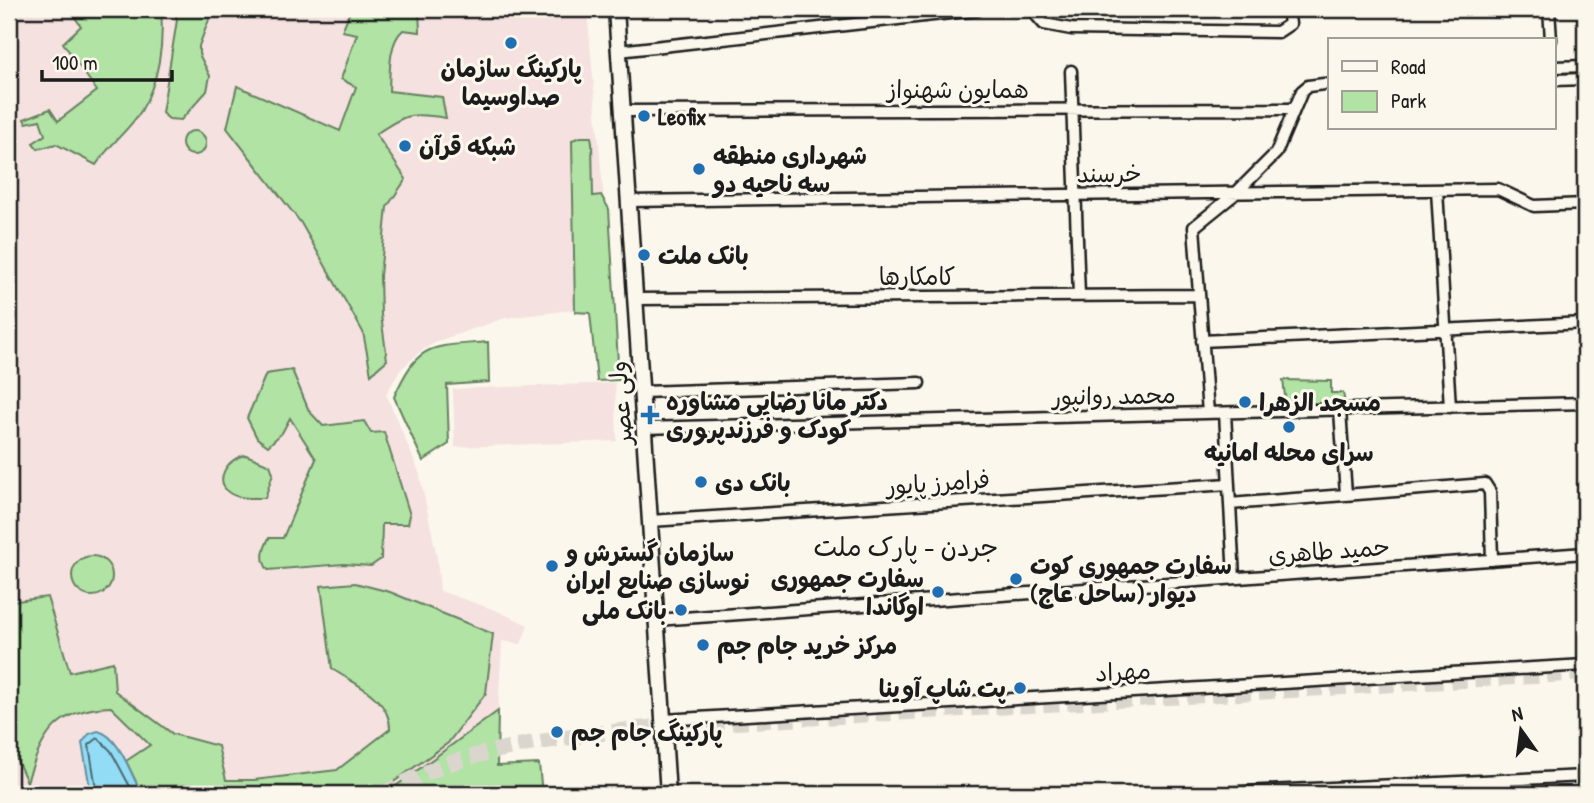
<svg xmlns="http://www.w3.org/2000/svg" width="1594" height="803" viewBox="0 0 1594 803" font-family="'Patrick Hand','Playpen Sans Arabic',sans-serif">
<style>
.built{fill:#f4e1e0}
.green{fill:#b0e3a4;stroke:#668060;stroke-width:2}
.water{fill:#93dcf5;stroke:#638f9e;stroke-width:2}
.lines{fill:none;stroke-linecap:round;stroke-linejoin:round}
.shore{stroke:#4c6973;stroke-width:2}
.trunk-tunnel{stroke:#dad6cd;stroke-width:16;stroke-dasharray:16 8;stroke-linecap:butt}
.minor-casing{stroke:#1c1c1c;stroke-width:15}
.primary-casing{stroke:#1c1c1c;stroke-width:19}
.minor{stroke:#fbf7ec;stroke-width:10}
.primary{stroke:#fbf7ec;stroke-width:14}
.poi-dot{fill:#1f6fb2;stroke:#fbf7ec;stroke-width:2.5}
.labels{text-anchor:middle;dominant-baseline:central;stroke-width:6;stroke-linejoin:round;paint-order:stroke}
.poi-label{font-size:24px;font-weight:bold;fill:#1c1c1c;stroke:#fbf7ec;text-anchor:start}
.street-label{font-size:24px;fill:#1c1c1c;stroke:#fbf7ec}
.neighbourhood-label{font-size:26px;fill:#1c1c1c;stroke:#fbf7ec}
</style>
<rect width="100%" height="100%" fill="#fbf7ec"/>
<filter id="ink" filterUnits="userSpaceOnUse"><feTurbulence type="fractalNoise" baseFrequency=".0143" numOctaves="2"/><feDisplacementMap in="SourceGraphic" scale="14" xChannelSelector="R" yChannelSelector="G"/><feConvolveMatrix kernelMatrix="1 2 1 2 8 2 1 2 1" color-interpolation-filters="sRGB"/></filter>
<g filter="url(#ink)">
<path class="built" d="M9,9H587L613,305L505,318L438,341L421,351L400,370L386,394L419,472L437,557L440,591L495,610L528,625L521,644L502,641L498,711L385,794H9Z
M615,383L617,441L455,447L453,389Z"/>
<path class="green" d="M69,9L161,11C164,44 159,81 141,111C129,130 109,145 96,165L56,144L38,149L33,143L45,135L40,120L26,123L24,119L50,109L58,121L97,91L63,43L81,26Z
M174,9H213L199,46V54L210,76L207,91L181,120L169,119L162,113L177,20Z
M351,9H419L420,32L403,30C388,43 390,73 389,91L442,97L446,118C411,112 405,114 376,134L406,179L387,207L380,276L381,315L387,360L371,374L363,332L301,223L227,128L237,86L340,131L356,87L341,79L357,34L342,31Z
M182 143a12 12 0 1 1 24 0a12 12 0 1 1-24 0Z
M581,137H591L592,142L593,196L601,195L609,209L619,380L597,381L590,313L575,312L572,140Z
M488,342L489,382L447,385L449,444L423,461L394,397C419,341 431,347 488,342Z
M292,370L309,411L323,426L364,421L371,433L384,432L410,515L408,524H382L381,559L371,566L344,564L268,570C260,559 263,550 269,538H283L316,459L290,418L282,433L268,446L257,438L247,418L266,374Z
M1283,380L1331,381V393H1343L1345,403L1286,404Z
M246,455L270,465L273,473L265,498C254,498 240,499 231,494C211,481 229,457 246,455Z
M72 576a20 20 0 1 1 40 0a20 20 0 1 1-40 0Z
M355,583L390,592L493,634L486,693L448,743L391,784L383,794H142L126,761L150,745L111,707C56,709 43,733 27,782L9,743V602L47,597L70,672L113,662L115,691L173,734L218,746L226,780H254L337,770L390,729C390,698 355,684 332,669L321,586Z
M498,711L497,766L539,764L542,794H385Z"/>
<path class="water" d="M98,731C120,736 131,776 142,794H91L82,743L89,734Z"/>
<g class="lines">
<path class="shore" d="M97,794L89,745L98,738L111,751L134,794"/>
<path class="trunk-tunnel" d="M382,794C405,783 427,771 451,763C519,741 594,734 665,726L1585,673"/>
<g class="minor-casing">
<path id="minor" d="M1031,9L1044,24L1071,29L1278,32L1290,24L1288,9
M1549,9L1551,40
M619,51L977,10
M1554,67L1585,66
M1071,71L1079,296
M1554,80L1585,79
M623,111L1294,109
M1437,190L1450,407
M629,201L1498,189L1534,206L1585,204
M636,299L1199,295
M1202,341L1585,323
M642,392L919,383
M1340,411L1346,494
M1208,413L1194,227L1236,193L1276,153L1302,91L1308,86L1324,84
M1225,413L1234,578
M644,428L1585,403
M1230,504L1485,484L1490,492L1492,560
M650,521L1229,484
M656,620L1585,553
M664,720L1585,665
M1201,794L1585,776"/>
</g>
<g class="primary-casing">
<path id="primary" d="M616,9L668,794"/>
</g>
<use href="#minor" class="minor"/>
<use href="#primary" class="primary"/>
</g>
</g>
<g class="poi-dot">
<circle cx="511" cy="43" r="7"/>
<circle cx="644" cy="116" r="7"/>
<circle cx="405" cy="146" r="7"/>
<circle cx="699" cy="169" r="7"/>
<circle cx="644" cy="255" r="7"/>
<circle cx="1245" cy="402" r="7"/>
<path d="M646.5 404.5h7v7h7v7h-7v7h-7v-7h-7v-7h7z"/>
<circle cx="1289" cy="427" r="7"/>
<circle cx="701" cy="482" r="7"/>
<circle cx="552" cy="566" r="7"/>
<circle cx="1016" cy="579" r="7"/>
<circle cx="938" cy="592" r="7"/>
<circle cx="681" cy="610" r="7"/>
<circle cx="703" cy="645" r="7"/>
<circle cx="1020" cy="688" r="7"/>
<circle cx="557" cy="732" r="7"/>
</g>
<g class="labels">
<g class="poi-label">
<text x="511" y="68" text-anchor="middle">پارکینگ سازمان<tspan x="511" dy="28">صداوسیما</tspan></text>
<text x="658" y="116">Leofix</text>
<text x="419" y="146">شبکه قرآن</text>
<text x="713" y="155">شهرداری منطقه<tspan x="713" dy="28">سه ناحیه دو</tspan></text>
<text x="658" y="255">بانک ملت</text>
<text x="666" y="401">دکتر مانا رضایی مشاوره<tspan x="666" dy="28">کودک و فرزندپروری</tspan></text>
<text x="1259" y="402">مسجد الزهرا</text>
<text x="1289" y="452" text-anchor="middle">سرای محله امانیه</text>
<text x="715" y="482">بانک دی</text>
<text x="566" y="552">سازمان گسترش و<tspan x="566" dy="28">نوسازی صنایع ایران</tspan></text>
<text x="1030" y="565">سفارت جمهوری کوت<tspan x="1030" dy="28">دیوار (ساحل عاج)</tspan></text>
<text x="924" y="578" text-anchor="end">سفارت جمهوری<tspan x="924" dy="28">اوگاندا</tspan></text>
<text x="667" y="610" text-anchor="end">بانک ملی</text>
<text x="717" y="645">مرکز خرید جام جم</text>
<text x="1006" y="688" text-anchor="end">پت شاپ آوینا</text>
<text x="571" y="732">پارکینگ جام جم</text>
</g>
<g class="street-label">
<text x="958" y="89">همایون شهنواز</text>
<text transform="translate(1109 173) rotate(-1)">خرسند</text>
<text x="917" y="276">کامکارها</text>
<text transform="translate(1114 395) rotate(-1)">محمد روانپور</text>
<text transform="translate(620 403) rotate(-94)">ولی عصر</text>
<text transform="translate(938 482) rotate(-4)">فرامرز پایور</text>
<text transform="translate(1329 550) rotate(-4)">حمید طاهری</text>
<text transform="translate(1123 671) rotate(-3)">مهراد</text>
</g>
<g class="neighbourhood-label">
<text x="906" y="546">جردن - پارک ملت</text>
</g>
</g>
<rect width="1594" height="803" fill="none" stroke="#fbf7ec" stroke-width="35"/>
<rect x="18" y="18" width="1559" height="768" fill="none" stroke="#1c1c1c" stroke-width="2.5" filter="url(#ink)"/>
<rect x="1328" y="38" width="228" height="91" fill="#fbf7ec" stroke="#a29f99" stroke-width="2"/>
<rect x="1342" y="61" width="35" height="10" fill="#fbf7ec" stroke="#a29f99" stroke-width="2"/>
<text x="1391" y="74" font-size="21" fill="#1c1c1c">Road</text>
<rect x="1342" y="91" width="35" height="21" fill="#b0e3a4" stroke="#a29f99" stroke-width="2"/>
<text x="1391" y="108" font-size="21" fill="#1c1c1c">Park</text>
<g transform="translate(1521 730) rotate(346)" stroke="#fbf7ec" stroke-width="5" paint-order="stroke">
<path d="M0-5L12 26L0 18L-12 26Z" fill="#1c1c1c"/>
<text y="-10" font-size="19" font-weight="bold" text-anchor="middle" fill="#1c1c1c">N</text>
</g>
<path d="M42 70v10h130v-10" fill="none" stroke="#1c1c1c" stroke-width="3.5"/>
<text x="52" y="70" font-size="21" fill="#1c1c1c" stroke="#fbf7ec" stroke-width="5" paint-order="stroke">100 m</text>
</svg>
